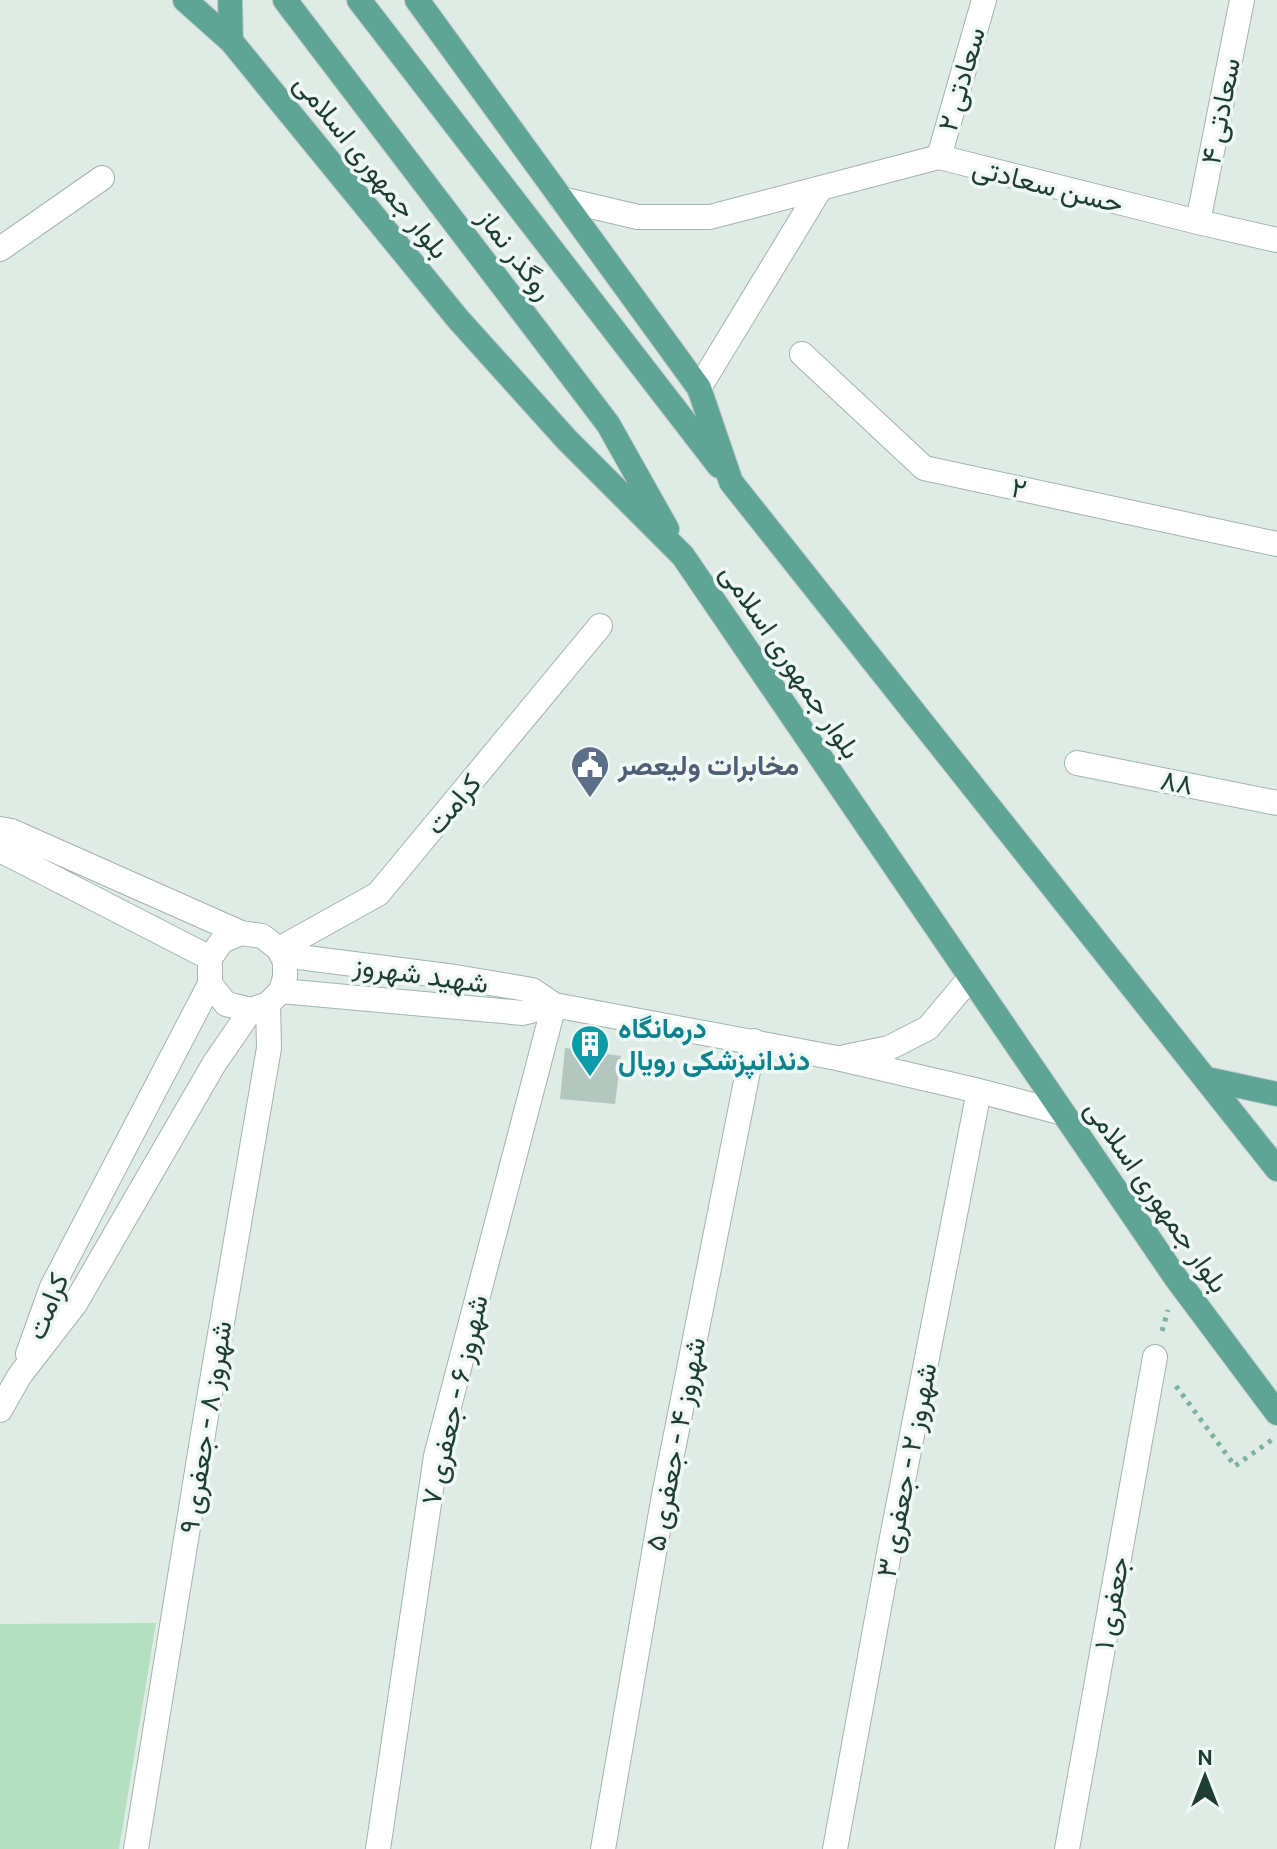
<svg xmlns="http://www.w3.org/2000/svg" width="1277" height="1849" viewBox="0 0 1277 1849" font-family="Cabin,Vazirmatn,sans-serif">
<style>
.green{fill:#b5dfc1}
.building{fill:#b4c7bf}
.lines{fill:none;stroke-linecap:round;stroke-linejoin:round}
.minor-casing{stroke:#a1b4ad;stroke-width:26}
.major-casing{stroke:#c0c9c6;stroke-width:26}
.path{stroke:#7cb2a2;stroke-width:5;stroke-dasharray:4 6;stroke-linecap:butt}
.minor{stroke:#fff;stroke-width:24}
.major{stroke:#5fa595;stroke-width:24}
.labels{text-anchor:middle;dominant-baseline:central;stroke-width:7;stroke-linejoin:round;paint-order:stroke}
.street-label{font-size:28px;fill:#1e3d35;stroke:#eff8f4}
.service-label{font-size:28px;font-weight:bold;fill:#4e5e75;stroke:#eff8f4;text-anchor:start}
.culture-label{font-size:28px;font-weight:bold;fill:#0d838f;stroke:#eff8f4;text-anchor:start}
</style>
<rect width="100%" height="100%" fill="#dfece6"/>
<path class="green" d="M156,1623L119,1849H0V1624Z"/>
<path class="building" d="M565,1048L621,1056L615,1104L560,1099Z"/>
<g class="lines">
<g class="minor-casing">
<path id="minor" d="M939,157L984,0
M561,199L638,217H710L939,157L1198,222L1277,240
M1198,222L1242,0
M0,249L102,178
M802,354L924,468L1277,544
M699,388L820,189
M1077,763L1277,803
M0,829L11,831L241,933
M0,850L210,958
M241,933L262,936L279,949L285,962V977L281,991L268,1004L251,1010L226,1004L210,984V958L222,941Z
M279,949L378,894L600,626
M283,955L455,977L532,990L554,1005L837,1058L979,1091L1063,1113
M281,991L523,1013L554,1005
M845,1057L889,1048L928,1028L970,978
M28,1354L52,1287L210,984
M0,1410L20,1375L75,1304L214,1064L251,1010
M136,1849L205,1422L269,1048L268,1004
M378,1849L436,1456L554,1005
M603,1849L664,1495L754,1041
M835,1849L889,1553L979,1091
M1067,1849L1155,1357"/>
</g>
<g class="major-casing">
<path id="major" d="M185,0L231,41L458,319L567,440L683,556L1176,1278L1277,1413
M230,0L231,41
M285,0L608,424L667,529
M359,0L719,466
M417,0L699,388L731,482L1277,1169
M1207,1079L1277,1094"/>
</g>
<path class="path" d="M1162,1331L1168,1310
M1176,1386L1235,1466L1273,1439"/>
<use href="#minor" class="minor"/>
<use href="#major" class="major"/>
</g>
<defs>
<g id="civic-pin" transform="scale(2)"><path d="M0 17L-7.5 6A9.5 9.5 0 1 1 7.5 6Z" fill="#5c6f8a" stroke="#eff8f4"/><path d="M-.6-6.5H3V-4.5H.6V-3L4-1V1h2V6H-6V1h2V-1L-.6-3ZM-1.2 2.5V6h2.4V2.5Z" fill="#fff"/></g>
<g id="building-pin" transform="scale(2)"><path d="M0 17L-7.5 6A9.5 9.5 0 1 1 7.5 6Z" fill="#0f9aa8" stroke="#eff8f4"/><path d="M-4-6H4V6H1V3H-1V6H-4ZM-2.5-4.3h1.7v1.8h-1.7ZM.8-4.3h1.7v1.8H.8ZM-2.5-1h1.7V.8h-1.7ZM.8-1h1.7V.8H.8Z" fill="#fff"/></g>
</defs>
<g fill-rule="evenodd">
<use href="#civic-pin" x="590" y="765"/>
<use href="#building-pin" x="590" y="1044"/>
</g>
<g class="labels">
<g class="street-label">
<text transform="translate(961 79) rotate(-74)">سعادتی ۲</text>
<text transform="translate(1220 111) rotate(-79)">سعادتی ۴</text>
<text transform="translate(372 166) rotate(51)">بلوار جمهوری اسلامی</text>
<text transform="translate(1048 185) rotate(14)">حسن سعادتی</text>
<text transform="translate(516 254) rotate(53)">روگذر نماز</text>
<text transform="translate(1019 488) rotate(12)">۲</text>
<text transform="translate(791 661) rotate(56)">بلوار جمهوری اسلامی</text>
<text transform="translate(1177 782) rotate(11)">۸۸</text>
<text transform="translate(453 804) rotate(-50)">کرامت</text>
<text transform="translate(421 974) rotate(8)">شهید شهروز</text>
<text transform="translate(1157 1196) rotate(55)">بلوار جمهوری اسلامی</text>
<text transform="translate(47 1306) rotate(-68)">کرامت</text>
<text transform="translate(454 1400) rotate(-77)">شهروز ۶ - جعفری ۷</text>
<text transform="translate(205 1427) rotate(-81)">شهروز ۸ - جعفری ۹</text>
<text transform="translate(675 1444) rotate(-79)">شهروز ۴ - جعفری ۵</text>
<text transform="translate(906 1470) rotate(-79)">شهروز ۲ - جعفری ۳</text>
<text transform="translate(1111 1603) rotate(-80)">جعفری ۱</text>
</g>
<g class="service-label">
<text x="618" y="765">مخابرات ولیعصر</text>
</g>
<g class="culture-label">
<text x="618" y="1028">درمانگاه<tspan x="618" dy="32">دندانپزشکی رویال</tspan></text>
</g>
</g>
<g transform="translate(1205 1777)" stroke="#eff8f4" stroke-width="6" paint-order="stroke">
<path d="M0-6L14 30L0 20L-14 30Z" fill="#1e3d35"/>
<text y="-12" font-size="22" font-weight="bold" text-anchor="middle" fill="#1e3d35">N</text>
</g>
</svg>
